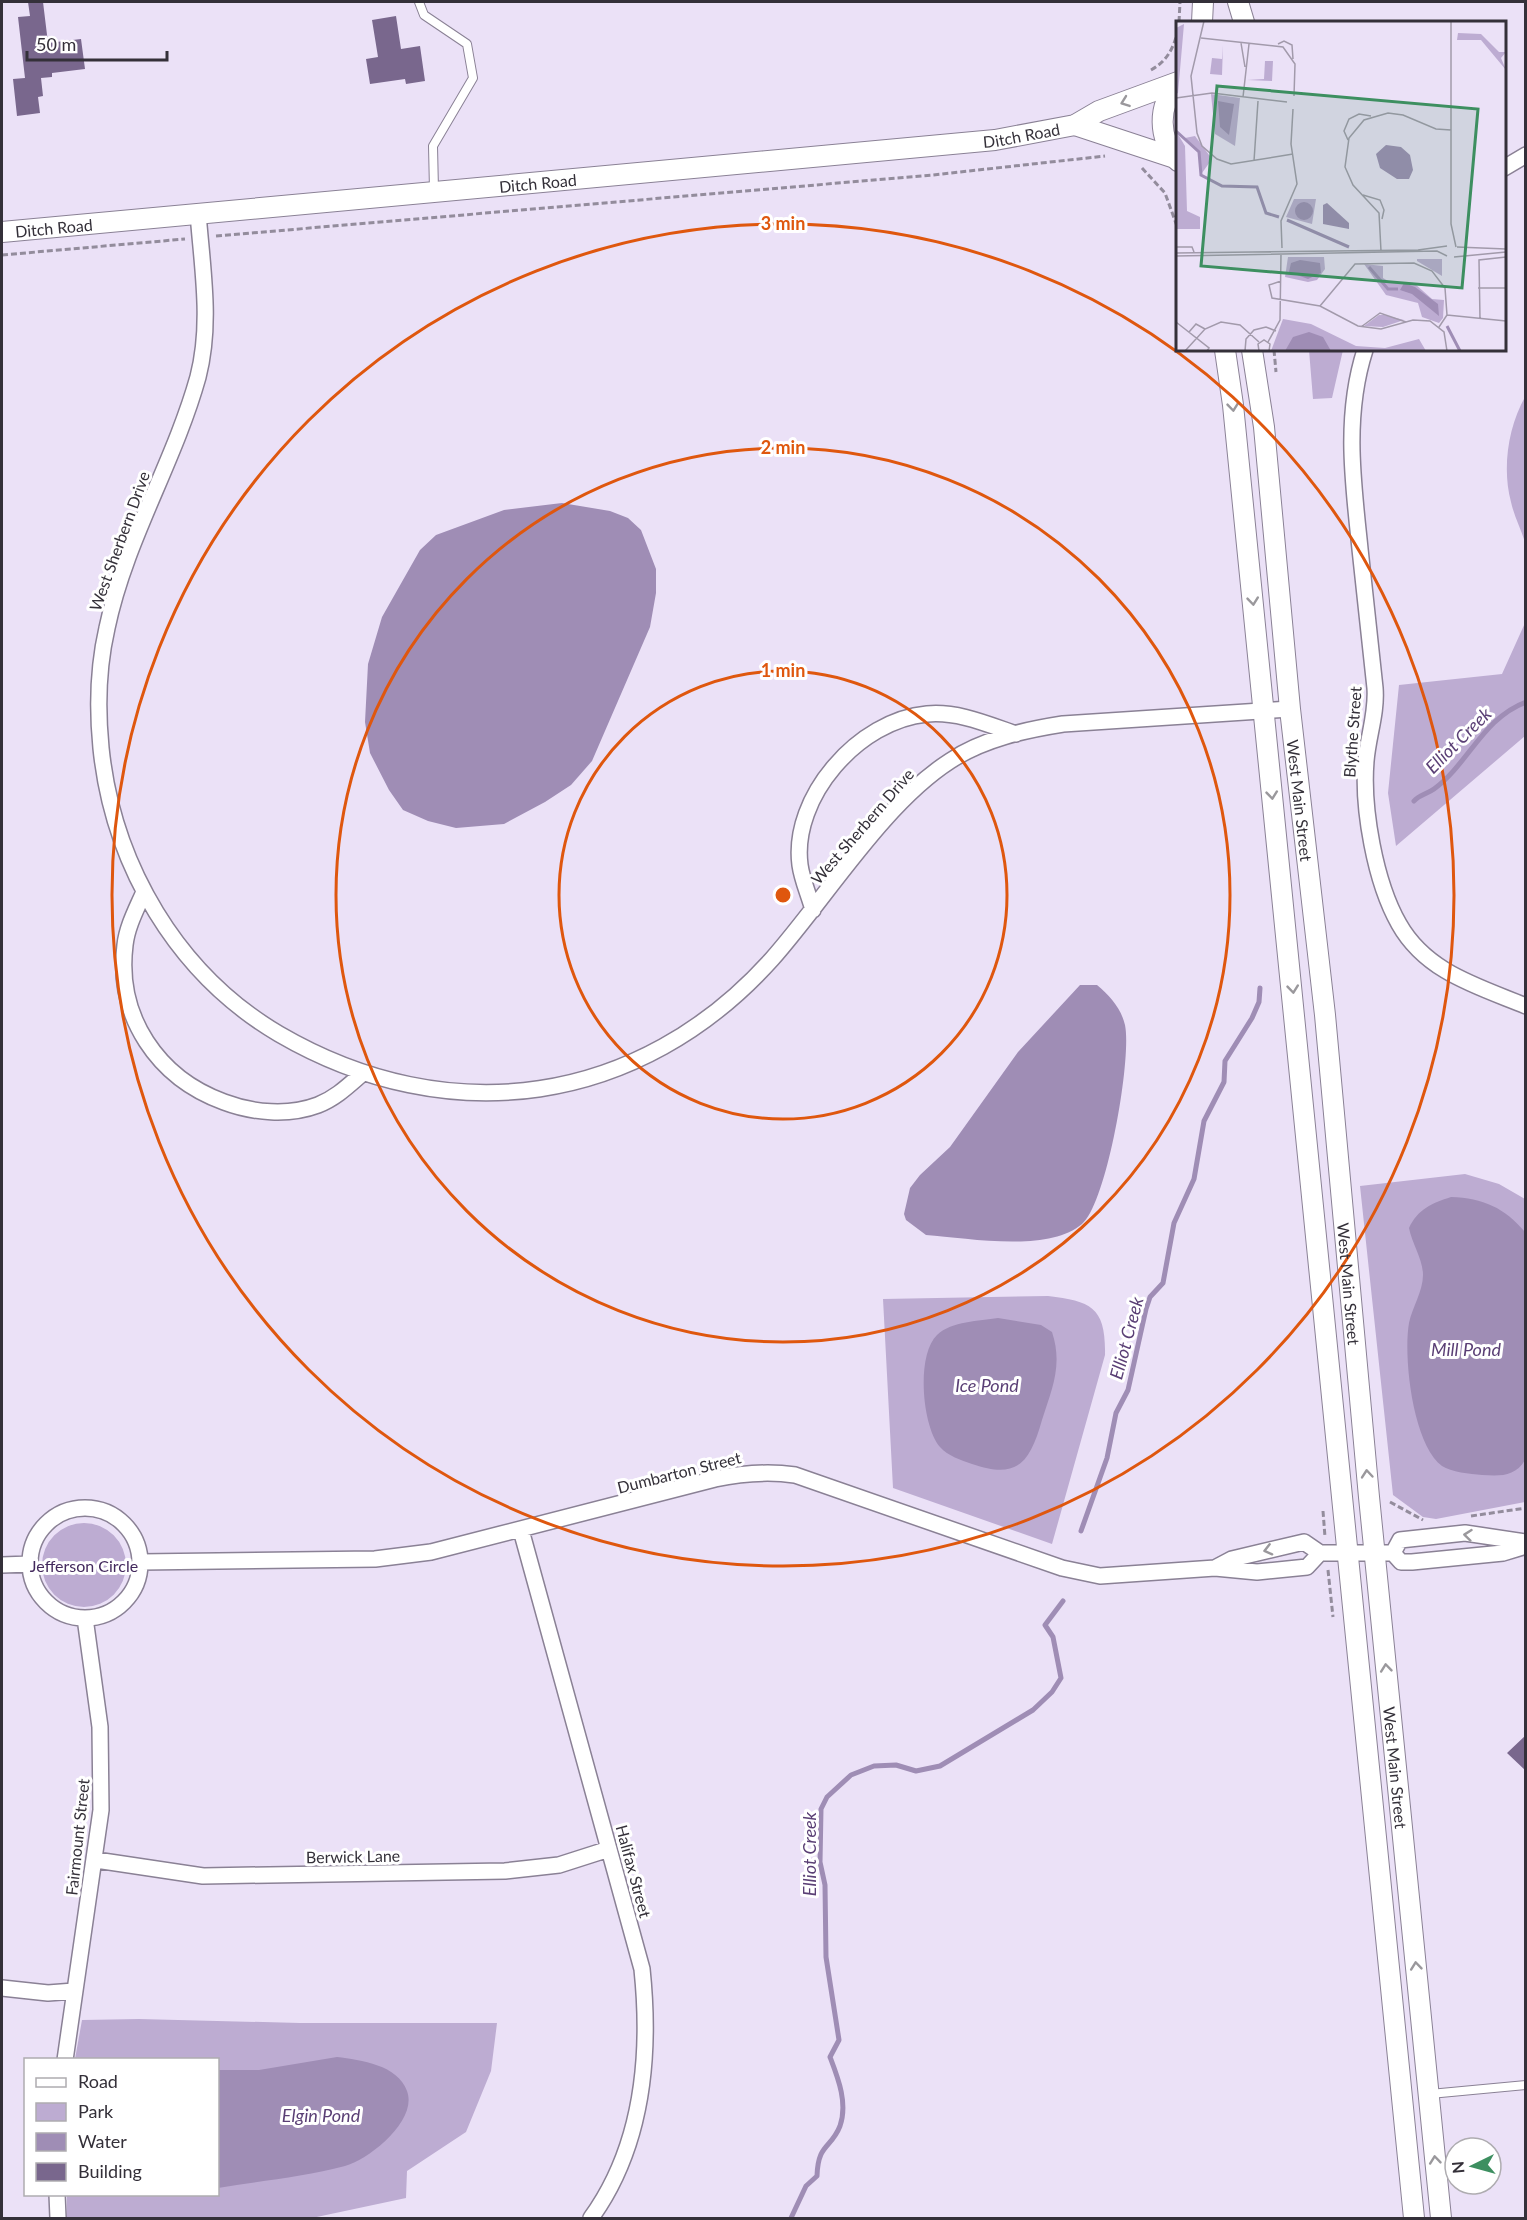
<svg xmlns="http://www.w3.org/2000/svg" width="1527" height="2220" viewBox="0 0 1527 2220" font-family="Lato,sans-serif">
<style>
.green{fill:#bdacd2}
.water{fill:#9f8db5}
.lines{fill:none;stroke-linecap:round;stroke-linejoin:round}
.stream{stroke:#9f8db5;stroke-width:5}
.building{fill:#79678d}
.service-casing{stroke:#8a8195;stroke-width:10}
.minor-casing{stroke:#8a8195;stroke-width:18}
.tertiary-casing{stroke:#8a8195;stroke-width:22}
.path{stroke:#938c9c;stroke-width:3;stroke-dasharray:6 3;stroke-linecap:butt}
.service{stroke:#fff;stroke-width:8}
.minor{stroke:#fff;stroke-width:15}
.tertiary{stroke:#fff;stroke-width:20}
.oneway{stroke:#9a989c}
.ring{fill:none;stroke:#df570e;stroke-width:3}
.labels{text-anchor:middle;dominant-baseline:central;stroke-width:6;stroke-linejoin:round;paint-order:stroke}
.street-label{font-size:16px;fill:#343039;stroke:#fff}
.park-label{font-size:16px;fill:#43295d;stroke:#fff}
.water-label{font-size:18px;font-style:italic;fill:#5a3f75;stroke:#fff}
.inset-river{fill:none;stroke:#9f8db5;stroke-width:3}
.inset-road{fill:none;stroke:#a29aab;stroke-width:1.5}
.view{fill:#3d8f60;fill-opacity:0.15;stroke:#3d8f60;stroke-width:3}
.inset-edge{fill:none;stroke:#343039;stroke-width:3}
.centre{fill:#df570e;stroke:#fff;stroke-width:3}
.ring-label{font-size:18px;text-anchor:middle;font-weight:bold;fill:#df570e;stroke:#fff;stroke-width:6;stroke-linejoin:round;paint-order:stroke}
</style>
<rect width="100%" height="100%" fill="#ebe1f7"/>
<path class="green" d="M1309,350H1343L1332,398L1313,399Z
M1525,397V542C1521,529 1514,516 1511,502C1502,469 1508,427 1525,397Z
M1525,623V736L1396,846L1388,793L1399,685L1502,674Z
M1465,1174L1499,1184L1525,1199V1502L1436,1519L1423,1517L1393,1495L1360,1186Z
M1048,1296C1092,1301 1106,1308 1105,1355L1052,1544L893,1488L883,1299Z
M42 1565a42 42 0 1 1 84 0a42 42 0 1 1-84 0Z
M139,2019L300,2023H497L491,2071L466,2132L407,2171L406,2198L312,2218H67V2195L218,2194V2060L75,2059L82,2020Z"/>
<path class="water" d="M562,503L610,511L628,518L641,530L656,569V593L650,627L592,761L571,785L545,802L504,824L456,828L428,821L403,810L389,790L370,753L365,722L368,664L382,617L420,550L436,535L504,510Z
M1080,985H1097C1110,996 1121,1008 1125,1025C1132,1058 1107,1203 1082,1224C1048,1253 968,1238 926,1235L906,1220L904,1214L910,1188L920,1175L950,1147L1018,1052Z
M1451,1197C1483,1198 1505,1208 1525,1232V1460C1515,1477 1500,1476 1482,1475C1470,1474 1451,1472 1442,1466C1413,1445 1403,1357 1409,1323C1412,1308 1423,1291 1423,1275C1423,1259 1412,1244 1409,1228C1418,1209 1432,1203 1451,1197Z
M998,1318L1041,1325L1052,1332C1063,1365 1052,1389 1042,1420C1030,1462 1018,1480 972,1464C961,1460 948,1456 940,1447C922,1426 916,1355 937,1335C952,1321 979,1321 998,1318Z
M337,2057C361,2060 398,2065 407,2091C418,2120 370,2159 345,2166C304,2177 259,2181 218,2188V2070H259Z"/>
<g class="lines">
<path class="stream" d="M1414,801C1419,795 1427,794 1434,789C1469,763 1483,718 1526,702
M1081,1531L1107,1458L1116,1413L1128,1390L1146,1309L1150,1297L1163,1283L1174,1223L1194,1179L1204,1121L1224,1082L1225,1061L1252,1018L1259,1002L1260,988
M791,2218L806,2186L817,2176C818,2143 831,2149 840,2126C848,2103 838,2078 830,2057L839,2040L826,1957L825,1885L820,1862L821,1809L827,1797L851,1775L874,1766L896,1765L916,1771L940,1766L1033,1710L1052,1692L1061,1678L1053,1637L1045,1625L1063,1601"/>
</g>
<path class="building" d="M28,2H43L48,43L81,39L85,69L52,73V77L41,78L43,96L38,97L40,113L17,116L13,79L25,78L18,17L30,16Z
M396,16L401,49L420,46L425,81L406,84L405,79L370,84L366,59L378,57L372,20Z
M1526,1735V1771L1507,1753Z"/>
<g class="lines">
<g class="service-casing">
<path id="service" d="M419,2L424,15L467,44L473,78L433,146L434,190
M1430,2094L1526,2085"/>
</g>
<g class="minor-casing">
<path id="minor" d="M1504,168L1526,155
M198,213C202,267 212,323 198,377C174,463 125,541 107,628C98,667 97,708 101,748C113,865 177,974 279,1034C449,1133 640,1106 772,959C826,898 883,804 950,761C983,739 1025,730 1063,724L1290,709
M1365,350C1345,412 1352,475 1359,539C1364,589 1370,639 1375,688C1377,713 1368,736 1366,761C1362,808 1375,882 1399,924C1426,972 1477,986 1526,1006
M143,894C136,910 127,927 125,945C116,1017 158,1078 224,1102C253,1113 289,1116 318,1105C336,1098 349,1085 363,1073
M813,910C809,895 802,880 800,865C791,797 859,720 927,714C957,711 987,724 1016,734
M30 1563a55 55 0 1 1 110 0a55 55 0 1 1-110 0Z
M521,1530L642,1969C651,2055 643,2146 591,2218
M1393,1553L1400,1540L1465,1533L1526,1542
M1393,1553L1401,1562H1412L1503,1553L1526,1546
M141,1562L375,1559L431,1552L715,1479C743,1473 767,1471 795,1475L1062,1568L1100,1576L1215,1568L1257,1572L1307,1567L1320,1553H1393
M2,1565L30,1564
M1215,1568L1232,1559L1304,1542L1320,1553
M96,1860L203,1876L505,1871L559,1865L609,1849
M2,1988L48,1993L74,1991
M65,2060L101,1810L100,1727L85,1618
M57,2194L58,2218"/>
</g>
<g class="tertiary-casing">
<g id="tertiary">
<path d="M1238,2L1244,22"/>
<path d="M1202,22L1203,2"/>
<path d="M1178,83C1157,106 1158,138 1178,161"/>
<path d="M1075,125L1175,158"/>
<path id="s1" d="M2,232L995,140L1075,125L1099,111L1178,82"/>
<path d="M1225,350L1233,405L1414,2218"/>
<path id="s2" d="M1252,350L1264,427L1290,709L1325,1015L1369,1497L1441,2218"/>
</g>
</g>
<path class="path" d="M1179,22L1180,2
M1151,70C1167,61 1173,49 1178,31
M1142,168L1165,193L1178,229
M216,236L933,175L1105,156
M2,255L185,239
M1274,350L1276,372
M1390,1502L1423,1520
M1323,1511L1325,1537
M1471,1516L1526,1508
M1328,1570L1333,1617"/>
<use href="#service" class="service"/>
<use href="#minor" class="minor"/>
<use href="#tertiary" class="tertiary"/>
</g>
<defs><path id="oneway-chevron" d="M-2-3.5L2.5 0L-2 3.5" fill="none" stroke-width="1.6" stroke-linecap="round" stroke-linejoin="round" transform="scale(1.5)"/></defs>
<g class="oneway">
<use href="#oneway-chevron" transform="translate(1125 102) rotate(160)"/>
<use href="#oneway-chevron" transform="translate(1233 407) rotate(84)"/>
<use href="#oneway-chevron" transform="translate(1253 601) rotate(84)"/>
<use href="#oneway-chevron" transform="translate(1272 795) rotate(84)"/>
<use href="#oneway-chevron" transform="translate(1293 989) rotate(84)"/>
<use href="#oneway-chevron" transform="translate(1367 1474) rotate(-95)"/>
<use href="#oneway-chevron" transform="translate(1468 1535) rotate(-174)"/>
<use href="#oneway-chevron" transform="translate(1268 1550) rotate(166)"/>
<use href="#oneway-chevron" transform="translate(1386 1668) rotate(-96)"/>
<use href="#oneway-chevron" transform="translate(1416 1966) rotate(-96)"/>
<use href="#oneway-chevron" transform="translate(1435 2160) rotate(-96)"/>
</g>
<g class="ring">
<circle cx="783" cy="895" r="224"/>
<circle cx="783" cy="895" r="447"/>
<circle cx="783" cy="895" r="671"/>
</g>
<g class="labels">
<g class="street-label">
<text stroke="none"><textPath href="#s1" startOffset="1024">Ditch Road</textPath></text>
<text stroke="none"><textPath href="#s1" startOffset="538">Ditch Road</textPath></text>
<text stroke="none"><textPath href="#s1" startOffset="52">Ditch Road</textPath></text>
<text transform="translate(119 541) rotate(-70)">West Sherbern Drive</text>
<text transform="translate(1352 732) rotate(-86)">Blythe Street</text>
<text stroke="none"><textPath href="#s2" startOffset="453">West Main Street</textPath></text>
<text transform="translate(862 826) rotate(-49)">West Sherbern Drive</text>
<text stroke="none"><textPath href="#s2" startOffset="939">West Main Street</textPath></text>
<text transform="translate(679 1472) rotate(-14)">Dumbarton Street</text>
<text stroke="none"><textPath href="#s2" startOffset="1425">West Main Street</textPath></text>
<text transform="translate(77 1837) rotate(-84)">Fairmount Street</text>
<text transform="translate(353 1856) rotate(-1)">Berwick Lane</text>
<text transform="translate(634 1871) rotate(75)">Halifax Street</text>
</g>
<g class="park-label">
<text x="84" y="1565">Jefferson Circle</text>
</g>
<g class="water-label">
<text transform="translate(1458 740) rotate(-45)">Elliot Creek</text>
<text transform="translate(1126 1338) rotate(-75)">Elliot Creek</text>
<text x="1466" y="1349">Mill Pond</text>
<text x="987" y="1385">Ice Pond</text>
<text transform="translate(809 1854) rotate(-90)">Elliot Creek</text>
<text x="321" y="2115">Elgin Pond</text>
</g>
</g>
<g transform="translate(1176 21)">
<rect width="330" height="330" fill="#ebe1f7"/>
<path d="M8,3L2,72L0,73V7ZM282,12L305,13L323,31H330L325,37L330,49L305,19H281ZM47,24L46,54L34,53L36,37L46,38ZM89,40H97L96,60L71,59L88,58ZM35,73L64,77L59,125L39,113ZM0,110L9,125L11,190L24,196V208H0ZM19,115L36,138L26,152L22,129L9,117ZM118,178H140L136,203L110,196ZM112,236H148L149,248L141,259L132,261L109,256ZM241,238H266V255L241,240ZM188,243L207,245V257L214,261L238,262L256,278L268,279L267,297L263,302L246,296L242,282L210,274ZM203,294H208L228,299L207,306L188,305ZM107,298L135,303L180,325L209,327L243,318L250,330H95Z" fill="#bdacd2"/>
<path d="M42,80L58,83L53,114L44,106ZM210,124L225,126L234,134L237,149L233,158H221L204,147L200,133ZM119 190a9 9 0 1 1 18 0a9 9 0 1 1-18 0ZM151,182L173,202V208L147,203V184ZM124,239L144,242L145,252L132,258L113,251L115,242ZM228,262L239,266L262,283L263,295L236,273L224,269ZM133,311L147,316L155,330H109L117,316Z" fill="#9f8db5"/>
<path class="inset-river" d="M0,110L23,131L25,154L46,165L81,166L90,192L103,196M111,199L173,226M193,246L212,268H222M271,305L284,330"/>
<path class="inset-road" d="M28,0L15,55L21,112L26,125L41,138L55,143L117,133M275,0V203L280,226M25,17L107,26L119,43L118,75M65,22L69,46M102,23L108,20L116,24L117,38M67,76L73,23M0,77L36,72L111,81M172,119L168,110L173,98L183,93L195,95M78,140L82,80M187,174L204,179L208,189L206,198M0,226H16L18,231M281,226L330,228M106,227L105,200L121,163L115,123L117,88M205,230L203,192L177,164L169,146L173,117L188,99L212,92L227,94L260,108L275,109M0,232L242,229L271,225M0,235L261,230L271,235M278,236L330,231M105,260L93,264L96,277L144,285L182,305L205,308L237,299L254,300L268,311L271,330M302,267H330M144,285L179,243L238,242L256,250L269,267L271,294L263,306M271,294L330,300M304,298L303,239L330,236M0,301L33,327L31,330M185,306L204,292L230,301M13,311L20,303L29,308M92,321L104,299L105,233M9,330L29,308L45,301L64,304L83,321M69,330L70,318L78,309L90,306L100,310M83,330L82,323L88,319L94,323L93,330"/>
<path class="view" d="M41,65L302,88L286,267L25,245Z"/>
<rect width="330" height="330" class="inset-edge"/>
</g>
<circle cx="783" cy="895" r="9" class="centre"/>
<g class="ring-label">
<text x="783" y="230">3 min</text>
<text x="783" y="454">2 min</text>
<text x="783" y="677">1 min</text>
</g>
<rect width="1527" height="2220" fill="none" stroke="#343039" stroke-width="6"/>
<rect x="24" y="2058" width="195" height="138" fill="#ffffff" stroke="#aeacb0" stroke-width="1.5"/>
<rect x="36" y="2078" width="30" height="9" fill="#ffffff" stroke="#aeacb0" stroke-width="1.5"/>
<text x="78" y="2088" font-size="18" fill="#343039">Road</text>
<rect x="36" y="2103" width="30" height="18" fill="#bdacd2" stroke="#aeacb0" stroke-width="1.5"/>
<text x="78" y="2118" font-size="18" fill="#343039">Park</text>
<rect x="36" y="2133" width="30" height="18" fill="#9f8db5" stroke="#aeacb0" stroke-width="1.5"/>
<text x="78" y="2148" font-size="18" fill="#343039">Water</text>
<rect x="36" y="2163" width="30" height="18" fill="#79678d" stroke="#aeacb0" stroke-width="1.5"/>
<text x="78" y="2178" font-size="18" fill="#343039">Building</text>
<g transform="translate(1473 2166) rotate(265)"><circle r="28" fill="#ffffff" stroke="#aeacb0" stroke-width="1.5"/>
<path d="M0-4.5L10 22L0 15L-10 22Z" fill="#3d8f60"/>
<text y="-9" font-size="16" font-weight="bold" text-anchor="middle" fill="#343039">N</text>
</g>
<path d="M27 51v9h140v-9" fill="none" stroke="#343039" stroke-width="3"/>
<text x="36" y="51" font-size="18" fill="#343039" stroke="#ffffff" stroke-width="4.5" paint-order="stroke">50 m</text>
</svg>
